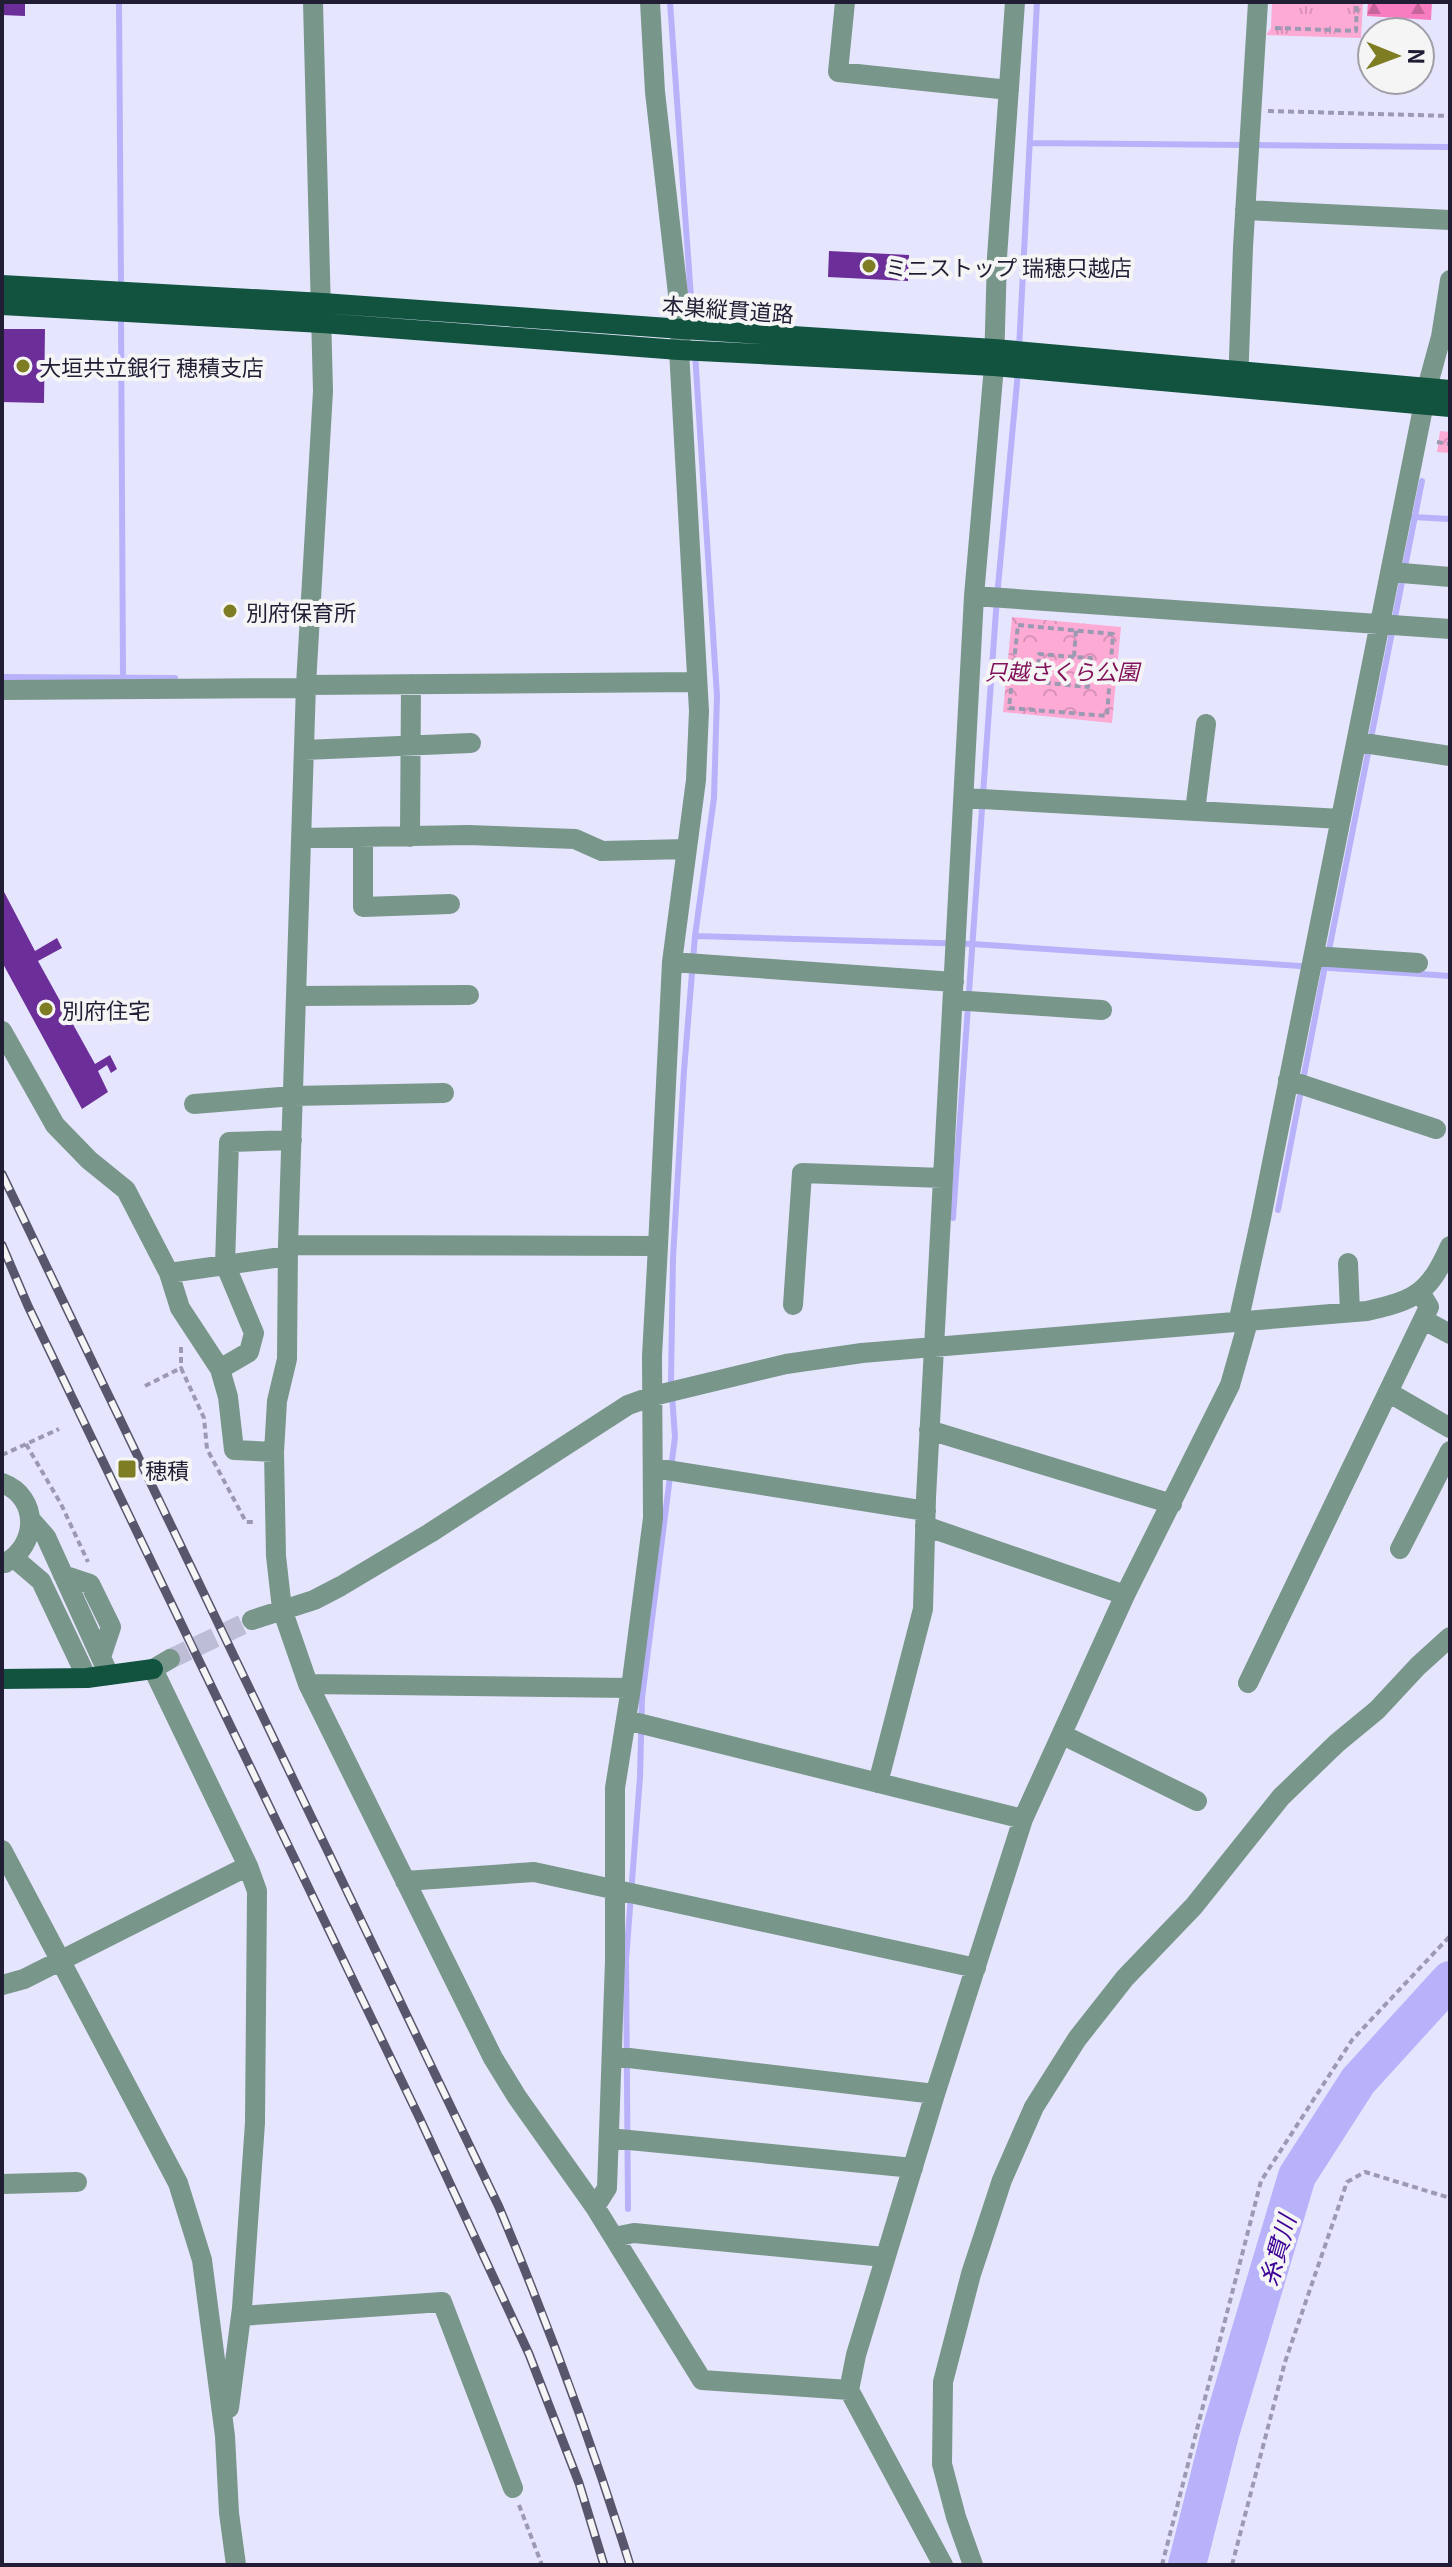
<svg xmlns="http://www.w3.org/2000/svg" width="1452" height="2567" viewBox="0 0 1452 2567" font-family="Georgia,'Noto Sans JP',serif">
<style>
.grass{fill:url(#grass-tufts)}
.forest{fill:url(#forest-firs)}
.park{fill:url(#park-crowns)}
.lines{fill:none;stroke-linecap:round;stroke-linejoin:round}
.stream{stroke:#b8b2fa;stroke-width:6}
.river{stroke:#b8b2fa;stroke-width:38}
.building{fill:#6c2e98}
.minor-tunnel{stroke:#bebdd6;stroke-width:20;stroke-dasharray:20 10;stroke-linecap:butt}
.path{stroke:#9c9ab2;stroke-width:4;stroke-dasharray:6 4;stroke-linecap:butt}
.minor{stroke:#78968a;stroke-width:20}
.major{stroke:#11533f;stroke-width:20}
.rail-casing{stroke:#58566d;stroke-width:9}
.rail{stroke:#f5f5f5;stroke-width:6;stroke-dasharray:18;stroke-linecap:butt}
.poi-dot{fill:#7f7d24;stroke:#f5f5f5;stroke-width:3}
.labels{text-anchor:middle;dominant-baseline:central;stroke-width:8;stroke-linejoin:round;paint-order:stroke}
.poi-label{font-size:22px;fill:#201d34;stroke:#f5f5f5;text-anchor:start}
.street-label{font-size:22px;fill:#201d34;stroke:#f5f5f5}
.park-label{font-size:22px;font-style:italic;fill:#811259;stroke:#f5f5f5}
.water-label{font-size:24px;font-style:italic;fill:#3c0095;stroke:#f5f5f5}
</style>
<defs>
<pattern id="grass-tufts" width="24" height="20" patternUnits="userSpaceOnUse" patternTransform="scale(2)"><rect width="24" height="20" fill="#fdaad4"/><path d="M3 7l-1-3M5 7V3M7 7l1-3M15 17l-1-3M17 17v-4M19 17l1-3" fill="none" stroke="#d992b7"/></pattern>
<pattern id="forest-firs" width="22" height="20" patternUnits="userSpaceOnUse" patternTransform="scale(2)"><rect width="22" height="20" fill="#f77cc0"/><path d="M5 1l3.5 6h-7zM16 11l3.5 6h-7z" fill="#c8659d"/></pattern>
<pattern id="park-crowns" width="20" height="18" patternUnits="userSpaceOnUse" patternTransform="scale(2)"><rect width="20" height="18" fill="#fdaad4"/><path d="M2 6a3 3 0 1 1 6 0M12 15a3 3 0 1 1 6 0" fill="none" stroke="#d992b7"/></pattern>
</defs>
<rect width="100%" height="100%" fill="#e6e5fe"/>
<path class="grass" d="M1272,2H1363L1361,38L1266,35L1271,28Z"/>
<path class="forest" d="M1368,2H1432L1431,20L1367,16Z"/>
<path class="park" d="M1440,431L1450,432V453L1437,452Z
M1012,617L1121,627L1112,723L1003,712Z"/>
<g class="lines">
<path class="stream" d="M119,2L121,286
M670,2L693,326
M1030,143L1450,147
M121,314L123,676
M1019,349L1037,2
M1413,517L1450,519
M2,677L175,678
M695,936L972,944L1450,976
M1328,955L1422,481
M1278,1210L1325,966
M953,1218L997,597L1018,372
M628,2209L626,1960L640,1777L642,1698L675,1437L671,1381L673,1258L684,1071L695,936L714,798L717,696L695,353"/>
<path class="river" d="M1187,2565L1220,2434L1297,2176L1358,2081L1450,1980"/>
</g>
<path class="building" d="M2,2H25V16L2,15Z
M829,251L909,255L908,281L828,277Z
M2,329H45L44,403L2,402Z
M2,888L35,951L57,938L62,948L38,961L95,1064L110,1055L117,1069L111,1073L107,1065L98,1071L108,1092L82,1109L2,962Z"/>
<g class="lines">
<path class="minor-tunnel" d="M170,1659L252,1620"/>
<path class="path" d="M1275,28L1356,31L1357,2
M1268,111L1450,116
M1437,442L1450,444
M1018,625L1113,634L1107,716L1009,708Z
M1074,657L1039,654L1038,682L1088,687L1091,658L1074,657L1076,630
M181,1347V1368
M145,1386L181,1368L204,1418L207,1449L246,1522H255
M26,1444L61,1504L88,1562
M2,1455L59,1429
M519,2505L542,2565
M1162,2565L1261,2181L1352,2040L1450,1936
M1232,2565L1285,2362L1347,2182L1365,2172L1450,2198"/>
<path class="minor" d="M313,2L323,391L306,685L288,1245L287,1359L277,1401L274,1452L276,1556L282,1609L308,1684L631,1688
M650,2L655,92L682,329L679,350L699,711L696,780L672,962L658,1246
M845,2L838,72L1009,90
M1245,210L1450,220
M1238,385L1243,247L1258,2
M1390,572L1450,577
M974,596L1450,629
M306,685L697,682
M2,690L306,688
M1357,742L1450,756
M304,750L471,743
M964,798L1341,819
M1195,811L1206,724
M410,837L411,684
M301,838L468,835L575,839L602,851L687,849
M363,838V907L450,904
M1314,956L1418,963
M672,962L954,982
M296,996L469,995
M953,1000L1102,1010
M2,1031L55,1125L89,1160L126,1190L169,1273L180,1308L220,1369L228,1397L234,1450L274,1452
M1288,1080L1436,1129
M194,1104L293,1096L444,1093
M288,1245L658,1246L652,1356L653,1518L631,1688L615,1788V1961L607,2188L595,2207
M1348,1263L1350,1312
M169,1273L288,1256
M793,1305L802,1173L943,1178
M1424,1320L1450,1334
M1238,1323L1261,1218L1427,388L1441,337L1450,280
M220,1369L249,1352L254,1333L225,1264L229,1142L292,1140
M1388,1392L1450,1428
M929,1430L1172,1504
M654,1468L926,1511
M2,1483C40,1497 38,1546 5,1563
M31,1520L46,1537L109,1675
M925,1526L1125,1595
M1400,1549L1450,1451
M14,1558L41,1581L87,1678
M63,1575L90,1584L111,1627L101,1657
M252,1620L314,1600L341,1586L430,1533L628,1405L653,1396L786,1364L862,1353L1367,1311C1416,1300 1429,1293 1450,1246
M1248,1683L1429,1307L1420,1292
M308,1684L493,2058L517,2097L595,2207L702,2380L849,2390
M626,1720L1023,1819
M1063,1735L1197,1801
M878,1783L923,1609L926,1498L974,596L994,366L997,257L1015,2
M2,1850L178,2183L202,2260L225,2436L229,2513L236,2565
M405,1881L534,1872L976,1968
M2,1985L24,1979L248,1866L153,1669L170,1659
M612,2056L935,2094
M609,2138L913,2168
M2,2184L77,2182
M614,2237L634,2233L884,2257
M241,2316L442,2302L513,2488
M229,2408L242,2308L255,2123L257,1891L248,1866
M943,2565L849,2390L856,2355L935,2094L1023,1819L1125,1595L1230,1385L1248,1322
M973,2565L956,2517L942,2464L943,2382L971,2274L1002,2180L1034,2107L1077,2039L1125,1978L1194,1906L1281,1797L1337,1743L1377,1710L1418,1666L1450,1637"/>
<path class="major" d="M2,285L323,303L682,329L994,349L1450,390
M2,305L322,323L679,350L994,366L1450,407
M2,1679L87,1678L153,1669"/>
<g class="rail-casing">
<path id="rail" d="M2,1174L499,2207C548,2324 592,2443 630,2565
M2,1245L28,1306L420,2119L529,2354L579,2483L604,2565"/>
</g>
<use href="#rail" class="rail"/>
</g>
<g class="poi-dot">
<circle cx="869" cy="266" r="8"/>
<circle cx="23" cy="366" r="8"/>
<circle cx="230" cy="611" r="8"/>
<circle cx="46" cy="1009" r="8"/>
<rect x="117" y="1459" width="20" height="20" rx="4"/>
</g>
<g class="labels">
<g class="poi-label">
<text x="885" y="266">ミニストップ 瑞穂只越店</text>
<text x="39" y="366">大垣共立銀行 穂積支店</text>
<text x="246" y="611">別府保育所</text>
<text x="62" y="1009">別府住宅</text>
<text x="145" y="1469">穂積</text>
</g>
<g class="street-label">
<text transform="translate(728 308) rotate(4)">本巣縦貫道路</text>
</g>
<g class="park-label">
<text x="1062" y="670">只越さくら公園</text>
</g>
<g class="water-label">
<text transform="translate(1276 2250) rotate(-74)">糸貫川</text>
</g>
</g>
<rect width="1452" height="2567" fill="none" stroke="#201d34" stroke-width="8"/>
<g transform="translate(1396 56) rotate(91)"><circle r="38" fill="#f5f5f5" stroke="#a09fa8" stroke-width="2"/>
<path d="M0-6L14 30L0 20L-14 30Z" fill="#7f7d24"/>
<text y="-12" font-size="22" font-weight="bold" text-anchor="middle" fill="#201d34">N</text>
</g>
</svg>
